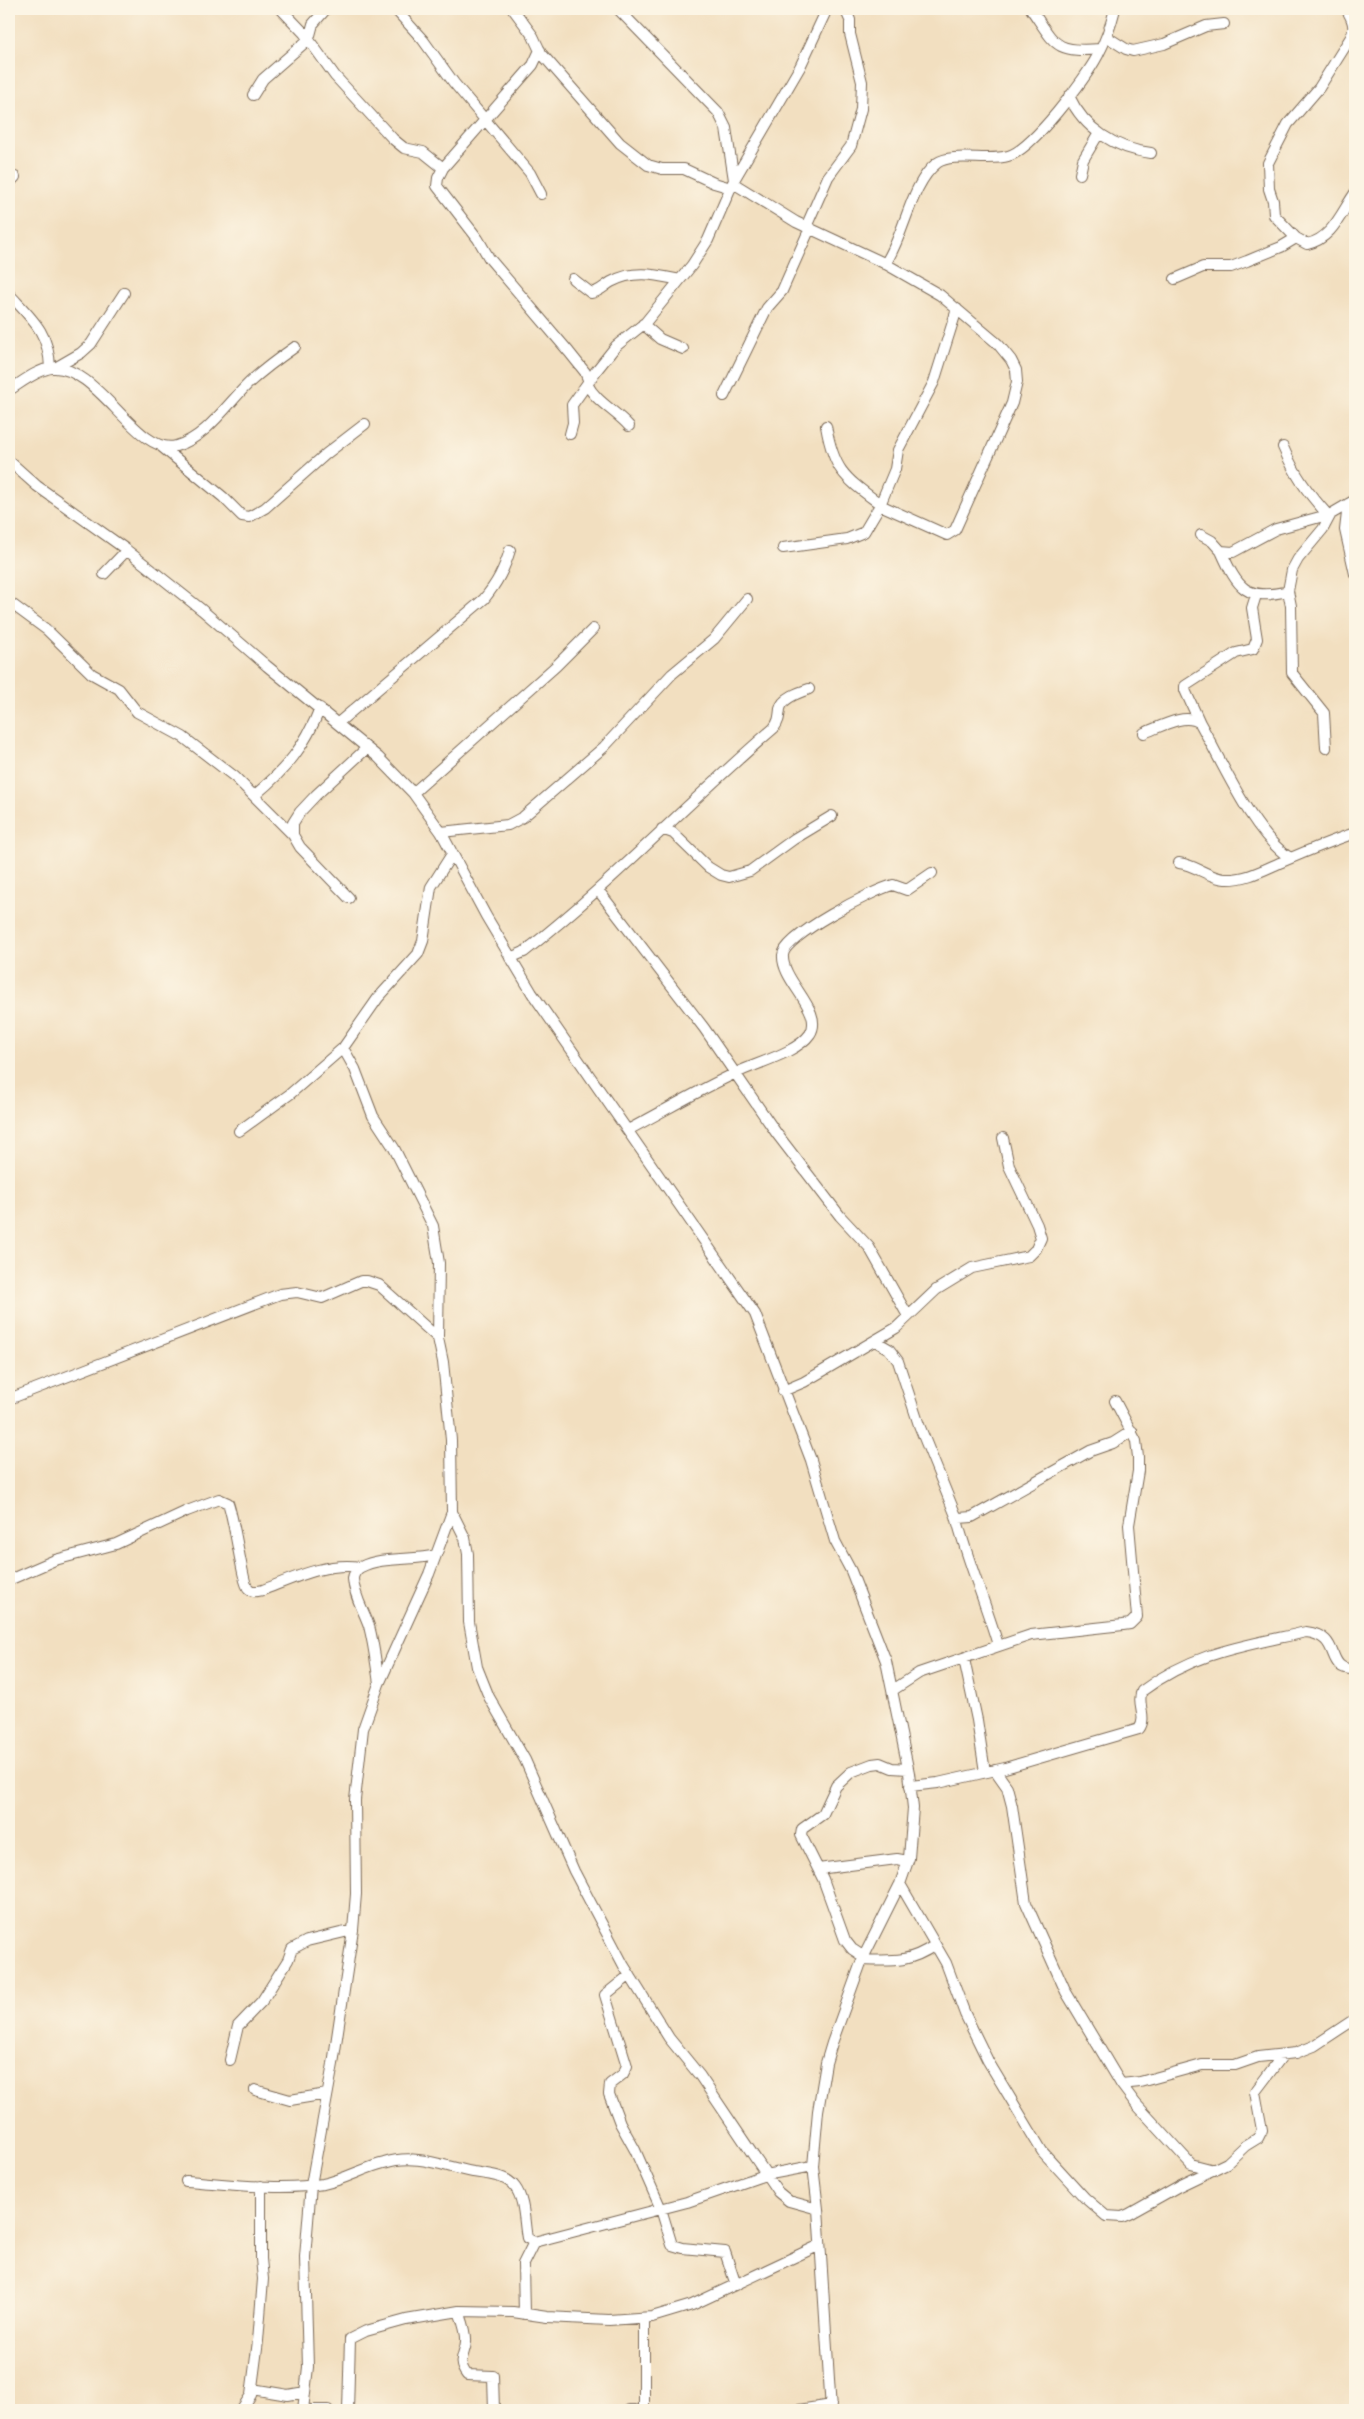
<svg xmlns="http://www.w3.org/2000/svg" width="1364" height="2419" viewBox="0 0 1364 2419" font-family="Sriracha,sans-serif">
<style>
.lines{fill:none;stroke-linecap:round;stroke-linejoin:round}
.street-casing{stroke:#7b6957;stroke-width:12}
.street{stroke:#fff;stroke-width:10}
</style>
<rect width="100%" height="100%" fill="#fcf5e5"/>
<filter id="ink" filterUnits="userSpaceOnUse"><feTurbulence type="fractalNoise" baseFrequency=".02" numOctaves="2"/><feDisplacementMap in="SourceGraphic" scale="10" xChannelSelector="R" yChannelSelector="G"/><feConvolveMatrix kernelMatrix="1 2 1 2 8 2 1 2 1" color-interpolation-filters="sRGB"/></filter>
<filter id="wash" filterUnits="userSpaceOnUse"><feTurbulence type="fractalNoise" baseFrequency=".0096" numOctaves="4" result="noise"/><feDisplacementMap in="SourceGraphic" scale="20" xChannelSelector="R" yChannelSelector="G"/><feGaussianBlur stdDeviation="1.12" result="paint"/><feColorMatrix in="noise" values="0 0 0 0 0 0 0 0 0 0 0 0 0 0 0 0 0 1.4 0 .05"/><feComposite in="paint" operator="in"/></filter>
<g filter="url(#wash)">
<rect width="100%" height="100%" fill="#f2dfc0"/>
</g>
<g filter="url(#ink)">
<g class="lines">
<g class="street-casing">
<path id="street" d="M281,9L304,33L335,76L393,139L404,148L423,152L443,168
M395,9L423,40L454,83L530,173L541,194
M513,9L533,36L541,53L620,143L648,165L662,169H684L714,183L731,188
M618,9L718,112L726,128L734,180
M1031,9C1056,45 1054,53 1101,49
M1107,37L1126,49L1133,51L1164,44L1206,26L1224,24
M540,50L533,65L443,168L438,178L437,186L478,239L489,258L569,352L585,372L589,382
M253,95L263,79L309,39L313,24L326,9
M1069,96C1084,129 1116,149 1151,153
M1080,174L1083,160L1099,133
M9,183L15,177
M733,183L796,222L884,263L940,295L998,344L1011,360L1016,370L1017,382L1012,403L955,530L947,535L880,505
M806,227L828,177L851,146L861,109L862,82L850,34V20L845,9
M1296,238L1274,215L1273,201L1269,189L1268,163L1288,124L1319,88L1351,37C1356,27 1352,18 1346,9
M885,264C905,235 910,184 937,163C952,152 989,162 1008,156C1032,150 1086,78 1098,55C1106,40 1111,25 1115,9
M573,279L591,293C600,292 604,286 611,282C634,269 656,275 680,280
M1175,279L1203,267H1231L1247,261L1281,247L1296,238L1307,244C1332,239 1341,213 1355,193
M9,294C32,319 49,332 50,368
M643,324L660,339L683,349
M55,368L81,353L91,344L124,293
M587,384C596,402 616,411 629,426
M9,390C21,383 38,369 52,368C97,364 138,457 176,446C207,437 227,404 250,382C264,369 279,358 295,347
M724,396L767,308L782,291L810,228
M826,426C834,471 844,477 880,504
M570,434L573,423L572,405L596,371L616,346L645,323L692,265L708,240L734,180L800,67L827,9
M162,447L223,497L242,516L249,517L265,508L326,454L365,424
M1283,447C1295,475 1307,492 1328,515
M9,461L37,486L124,548L202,610L267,666L378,757L413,793L441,832L486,916L532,993L755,1314L811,1460L835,1541L851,1571L886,1661L909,1773L913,1808L909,1858L900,1884L862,1960L832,2043L826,2063L818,2111L813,2166L818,2209L831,2410
M1348,504L1345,530L1355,574
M1201,535L1212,541L1221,551L1233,552L1276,529L1331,514L1355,500
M783,548L847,539L864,532L880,505L895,469L898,450L934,382L957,309
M1221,551C1238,589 1246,601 1288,591
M104,574L127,550
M9,602L47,630L92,674L119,689L137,712L183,737L235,777L293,835
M338,723L484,599C497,583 504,570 510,550
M1200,723L1185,690V686L1236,653L1253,649L1257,639L1252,608L1256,595
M1144,733C1160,727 1185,712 1200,723C1222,762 1253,834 1290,858
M1326,748L1324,713L1292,673L1291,606L1288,591L1292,570L1298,559L1323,529L1331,514
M413,793L556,666L593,629
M255,795C286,769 305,747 320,708
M662,829L673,833L708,867L721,875L729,877L750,871L794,839L832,816
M441,832L508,825L523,817L604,747L672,674L714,639L747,599
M1179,863C1196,865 1209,878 1225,879C1247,880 1265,869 1284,861C1307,851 1331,841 1355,833
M598,890L704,1028L777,1134L840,1216L869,1247L908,1316
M349,898L300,847L293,835V823L300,812L316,795L367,748
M510,958L524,952C612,883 689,801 774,728C779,721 779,718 780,709C782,698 800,692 809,689
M343,1048L355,1069L373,1116L394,1148L433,1226L439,1263L438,1338
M628,1130C664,1111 699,1090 736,1073C756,1063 797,1053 810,1034C825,1011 781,981 783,955C784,936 873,890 893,885L907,890L932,873
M239,1131L290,1094L343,1048L378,998L418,954L423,941L431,887L452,854
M875,1341L889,1349L898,1361L919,1425L956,1516L959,1518L972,1517L1090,1451L1113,1443L1132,1431
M783,1391L804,1382L896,1328L936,1290L972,1268L1029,1256L1036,1249L1041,1238L1037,1225L1009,1166L1003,1138
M9,1399L280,1294L297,1292L322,1298L361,1281H367L379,1285L438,1338L443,1362L451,1440L452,1512L465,1538L468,1554L469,1622L477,1667L489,1697L525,1760L574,1871L624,1966L669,2038L700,2076L778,2192L789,2201L818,2209
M956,1516C967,1560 985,1601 998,1645
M9,1580L55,1560L116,1544L187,1511L219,1499L228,1503C234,1518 243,1584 248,1588C252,1593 258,1591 263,1590C294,1578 326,1562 360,1567
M964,1659L977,1720L985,1772
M379,1683C376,1664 374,1645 369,1626C364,1611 354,1596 353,1579C353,1574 357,1569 361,1567C381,1556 414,1561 436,1555
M893,1690L919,1673L1031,1635L1123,1625L1130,1624L1137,1617L1129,1525L1138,1471V1457L1136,1441L1115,1401
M995,1770L1007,1787L1012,1806L1026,1903L1066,1992L1121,2084L1136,2104L1191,2164L1214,2170
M910,1786L938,1783L1005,1768L1139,1729C1148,1717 1136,1703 1142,1691C1194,1652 1244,1646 1306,1632C1344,1636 1323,1671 1355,1669
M818,1869L897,1859L908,1861
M900,1884L946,1963L965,2014L988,2061L1042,2151L1085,2198L1106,2216L1122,2217L1129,2214L1179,2186L1227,2163L1245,2146L1258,2138L1262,2130L1255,2092L1283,2055
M864,1957L852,1949L845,1940L823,1879L801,1835L802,1829L823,1814L836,1786L851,1772L872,1764L880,1763L892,1768L908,1769
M862,1960C892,1961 909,1963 935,1945
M630,1975L605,1995L627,2066L623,2074L610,2084L609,2094L620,2123L635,2150L661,2209L672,2245L682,2248L725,2252L736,2285
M230,2060L238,2026L262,2001L288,1960L292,1949L307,1941L353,1930
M1121,2084L1140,2082L1202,2065H1235L1258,2057L1296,2053L1314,2046L1355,2019
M255,2090L290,2100L327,2094
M186,2181C229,2184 280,2191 323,2184C344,2180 363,2168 384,2163C416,2153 442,2166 473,2172C487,2174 506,2175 515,2187C525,2200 524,2223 527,2238L534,2242L687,2202L765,2175L813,2166
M459,2311C462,2320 467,2332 466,2342C465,2355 456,2361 467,2375L493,2376L494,2410
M524,2314L523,2264L534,2242
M252,2389L288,2395L305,2392
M241,2410L251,2395L258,2341L263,2279L261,2259V2186
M303,2410L308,2367L305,2257L311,2185L333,2064L353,1930L356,1894L355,1800L363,1729L379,1684L429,1574L452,1512
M303,2410H328
M348,2410L350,2339L366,2331L406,2320L459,2311L513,2312L547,2317L609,2320L652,2317L692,2305L820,2245
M629,2410H635
M644,2410V2318
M799,2410L831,2405"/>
</g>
<use href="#street" class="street"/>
</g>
</g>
<rect width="1364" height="2419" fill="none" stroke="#fcf5e5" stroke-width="30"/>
</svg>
